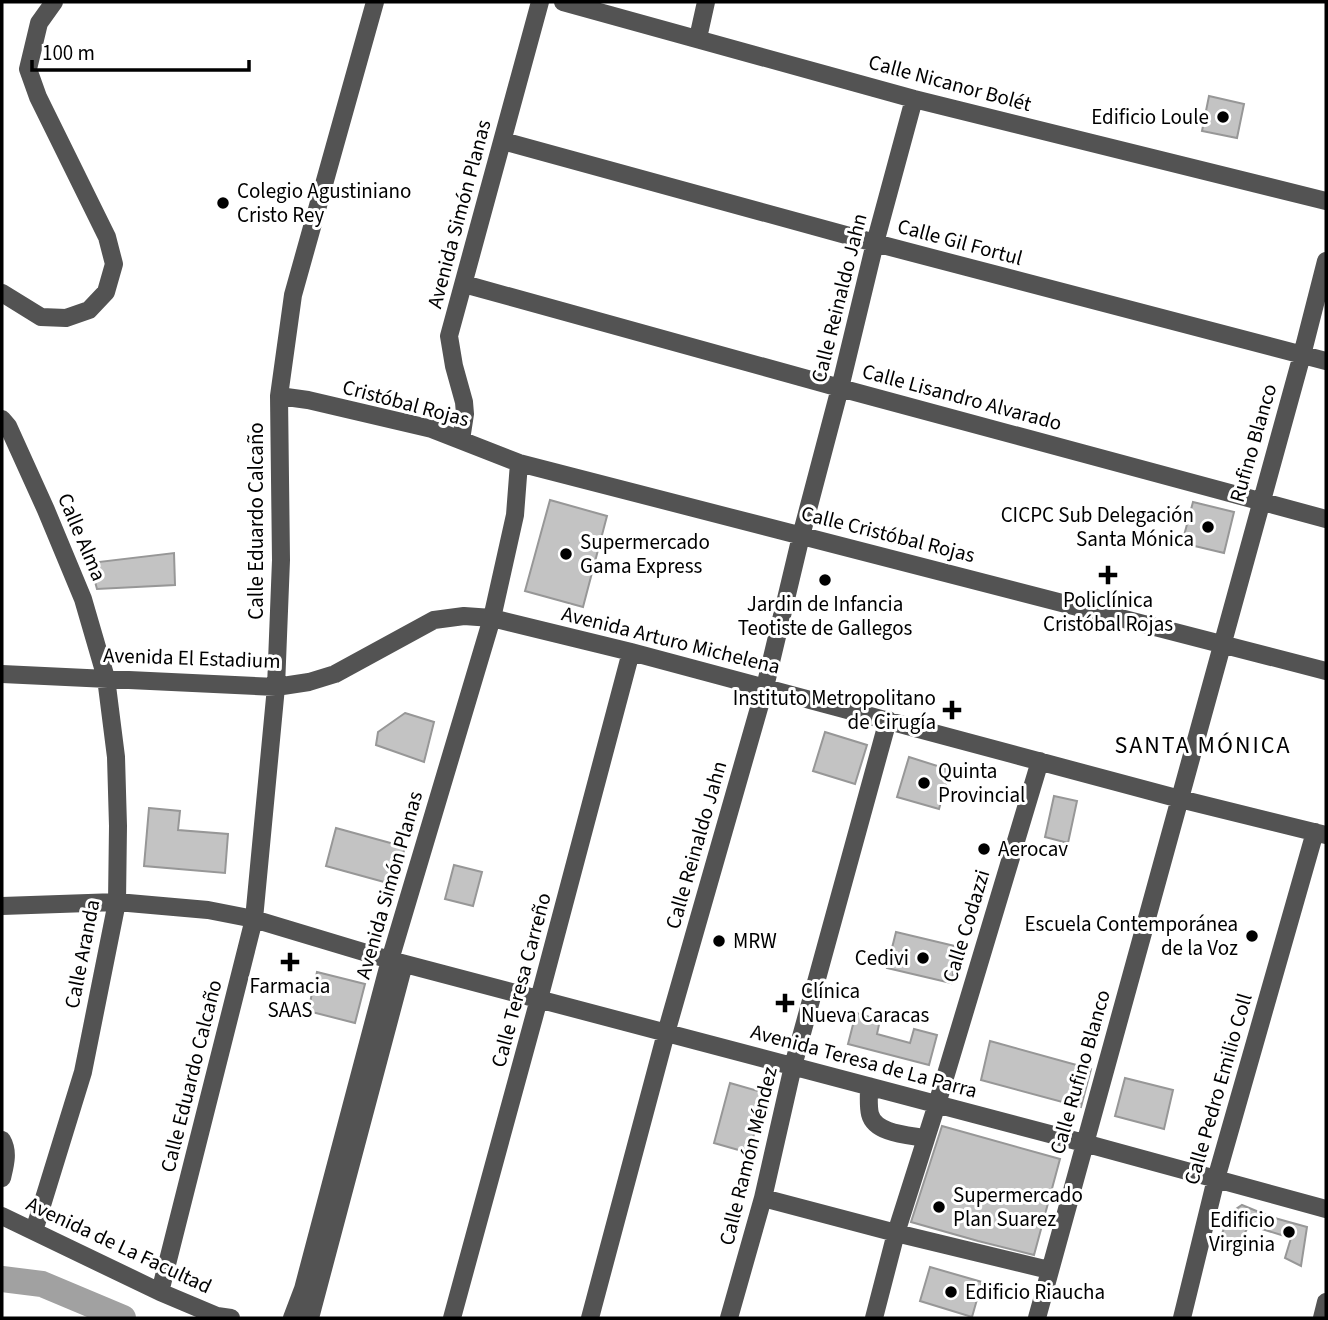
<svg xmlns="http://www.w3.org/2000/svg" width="1328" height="1320" viewBox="0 0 1328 1320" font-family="'Source Sans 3',sans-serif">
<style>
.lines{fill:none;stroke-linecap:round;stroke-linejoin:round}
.river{stroke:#a1a1a1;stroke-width:26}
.building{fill:#c3c3c3;stroke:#979797;stroke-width:2}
.minor{stroke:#535353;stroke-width:18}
.poi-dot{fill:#000;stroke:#fff;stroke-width:2.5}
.labels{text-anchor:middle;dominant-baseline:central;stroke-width:6;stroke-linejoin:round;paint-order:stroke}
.street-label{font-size:21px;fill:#000;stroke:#fff}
.poi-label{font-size:21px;fill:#000;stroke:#fff;text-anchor:start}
.quarter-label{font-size:24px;letter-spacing:2px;fill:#000;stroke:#fff}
</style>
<rect width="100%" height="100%" fill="#fff"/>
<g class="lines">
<path class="river" d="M2,1279L42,1284L123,1318"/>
</g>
<path class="building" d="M1209,96L1244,104L1237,138L1202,131Z
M550,500L607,516L583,607L525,591Z
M1193,502L1234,512L1224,553L1182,543Z
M174,553L175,585L97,589L90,563Z
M405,713L434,722L424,762L376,745L378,732Z
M825,732L867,745L855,784L813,771Z
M909,757L950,770L939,809L897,797Z
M1054,796L1077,801L1068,843L1045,837Z
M149,808L180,811L178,830L228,834L225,873L144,866Z
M336,828L405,847L395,885L326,866Z
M454,865L482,872L473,906L445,899Z
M896,932L959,947L951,983L887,968Z
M317,972L365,984L355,1023L308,1011Z
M856,1013L880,1020L877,1034L910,1043L914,1029L937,1035L929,1065L848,1044Z
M990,1041L1091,1069L1081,1107L981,1080Z
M1125,1078L1173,1090L1164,1129L1115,1116Z
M730,1083L765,1093L749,1153L714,1143Z
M942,1126L1060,1159L1034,1255L978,1241L911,1222Z
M1242,1205L1271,1217L1307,1227L1301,1266L1285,1258L1291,1238L1249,1225L1238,1246L1219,1243L1227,1219L1233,1211Z
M930,1267L982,1282L972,1317L920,1301Z"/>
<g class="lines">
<path class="minor" d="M563,2L914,99L1326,201
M698,38L706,2
M503,141L875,243L1326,361
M464,284L840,388L1326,519
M2,293L41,317L66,318L89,310L106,292L114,264L107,237L38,97L28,69L39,23L54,2
M279,396L308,400L432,429L519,463L1326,671
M2,419L8,426L46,510L83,599L106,678L116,757L118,826L117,902L83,1072L34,1231
M461,440L465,414L464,402L454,366L449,336L540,2
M2,674L276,687L309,682L335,674L434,620L464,616L492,618L631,652L1180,799L1326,835
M2,906L117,902L208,910L254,919L390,960L1084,1143L1326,1209
M869,1086C869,1095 868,1106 870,1114C875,1134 909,1135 925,1138
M2,1140C9,1152 5,1165 2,1178
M763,1198L896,1233L1049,1270
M2,1216L160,1292L217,1316L231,1318
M160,1292L254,919L276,687L281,560L279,396L293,295L375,2
M292,1318L303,1289L390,960L492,618L515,515L519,463
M310,1318L404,964
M452,1318L539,999L631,652
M590,1318L666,1033L765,687L801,536L840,388L875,243L914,99
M729,1318L763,1198L793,1066L888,720
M874,1318L896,1233L937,1104L1040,761
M1037,1318L1302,355L1326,261
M1182,1318L1216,1179L1315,832
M1322,1318L1326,1302"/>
</g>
<g class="poi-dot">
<circle cx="1223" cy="117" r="7"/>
<circle cx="223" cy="203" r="7"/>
<circle cx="1208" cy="527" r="7"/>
<circle cx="566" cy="554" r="7"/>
<path d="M1104.5 564.5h7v7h7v7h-7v7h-7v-7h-7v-7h7z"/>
<circle cx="825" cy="580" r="7"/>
<path d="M948.5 699.5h7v7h7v7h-7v7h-7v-7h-7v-7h7z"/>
<circle cx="924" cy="783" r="7"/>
<circle cx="984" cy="849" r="7"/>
<circle cx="1252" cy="936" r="7"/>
<circle cx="719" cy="941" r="7"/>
<circle cx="923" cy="958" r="7"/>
<path d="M286.5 951.5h7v7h7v7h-7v7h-7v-7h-7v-7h7z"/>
<path d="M781.5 992.5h7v7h7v7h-7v7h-7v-7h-7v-7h7z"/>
<circle cx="939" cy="1207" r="7"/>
<circle cx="1289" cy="1232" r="7"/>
<circle cx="951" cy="1292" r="7"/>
</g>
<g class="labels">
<g class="street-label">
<text transform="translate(950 83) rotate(15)">Calle Nicanor Bolét</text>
<text transform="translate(459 214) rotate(-75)">Avenida Simón Planas</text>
<text transform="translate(960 242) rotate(15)">Calle Gil Fortul</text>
<text transform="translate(839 298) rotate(-76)">Calle Reinaldo Jahn</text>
<text transform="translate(962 397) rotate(15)">Calle Lisandro Alvarado</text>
<text transform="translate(406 403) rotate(15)">Cristóbal Rojas</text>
<text transform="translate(1253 443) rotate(-74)">Rufino Blanco</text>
<text transform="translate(256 521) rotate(-90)">Calle Eduardo Calcaño</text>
<text transform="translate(888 534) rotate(14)">Calle Cristóbal Rojas</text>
<text transform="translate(82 537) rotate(67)">Calle Alma</text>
<text transform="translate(671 640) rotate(14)">Avenida Arturo Michelena</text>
<text transform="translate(192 658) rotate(2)">Avenida El Estadium</text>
<text transform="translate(696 845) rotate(-74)">Calle Reinaldo Jahn</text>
<text transform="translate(389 885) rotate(-74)">Avenida Simón Planas</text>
<text transform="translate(966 926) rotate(-73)">Calle Codazzi</text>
<text transform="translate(82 954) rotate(-79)">Calle Aranda</text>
<text transform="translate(521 980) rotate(-75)">Calle Teresa Carreño</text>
<text transform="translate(864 1061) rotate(15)">Avenida Teresa de La Parra</text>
<text transform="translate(1080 1072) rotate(-74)">Calle Rufino Blanco</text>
<text transform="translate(191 1076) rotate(-76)">Calle Eduardo Calcaño</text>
<text transform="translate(1218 1089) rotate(-74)">Calle Pedro Emilio Coll</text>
<text transform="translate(748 1156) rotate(-76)">Calle Ramón Méndez</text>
<text transform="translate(119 1245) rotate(25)">Avenida de La Facultad</text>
</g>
<g class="poi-label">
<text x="1209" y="117" text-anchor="end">Edificio Loule</text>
<text x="237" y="191">Colegio Agustiniano<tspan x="237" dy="24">Cristo Rey</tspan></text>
<text x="1194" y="515" text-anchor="end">CICPC Sub Delegación<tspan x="1194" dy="24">Santa Mónica</tspan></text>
<text x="580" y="542">Supermercado<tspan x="580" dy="24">Gama Express</tspan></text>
<text x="1108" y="600" text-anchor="middle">Policlínica<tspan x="1108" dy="24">Cristóbal Rojas</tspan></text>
<text x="825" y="604" text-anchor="middle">Jardin de Infancia<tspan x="825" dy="24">Teotiste de Gallegos</tspan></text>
<text x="936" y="698" text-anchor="end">Instituto Metropolitano<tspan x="936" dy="24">de Cirugía</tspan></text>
<text x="938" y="771">Quinta<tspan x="938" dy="24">Provincial</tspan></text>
<text x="998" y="849">Aerocav</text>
<text x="1238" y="924" text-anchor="end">Escuela Contemporánea<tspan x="1238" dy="24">de la Voz</tspan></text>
<text x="733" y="941">MRW</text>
<text x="909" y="958" text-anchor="end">Cedivi</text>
<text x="290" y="986" text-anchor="middle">Farmacia<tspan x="290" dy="24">SAAS</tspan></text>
<text x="801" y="991">Clínica<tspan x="801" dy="24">Nueva Caracas</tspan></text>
<text x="953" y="1195">Supermercado<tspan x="953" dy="24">Plan Suarez</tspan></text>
<text x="1275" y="1220" text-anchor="end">Edificio<tspan x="1275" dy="24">Virginia</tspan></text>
<text x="965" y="1292">Edificio Riaucha</text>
</g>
<g class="quarter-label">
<text x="1203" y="745">SANTA MÓNICA</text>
</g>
</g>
<rect width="1328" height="1320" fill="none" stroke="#000000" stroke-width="7"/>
<path d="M32 60v10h217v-10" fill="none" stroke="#000000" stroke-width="3.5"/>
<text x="42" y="60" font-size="21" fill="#000000" stroke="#ffffff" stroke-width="5" paint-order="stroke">100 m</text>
</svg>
